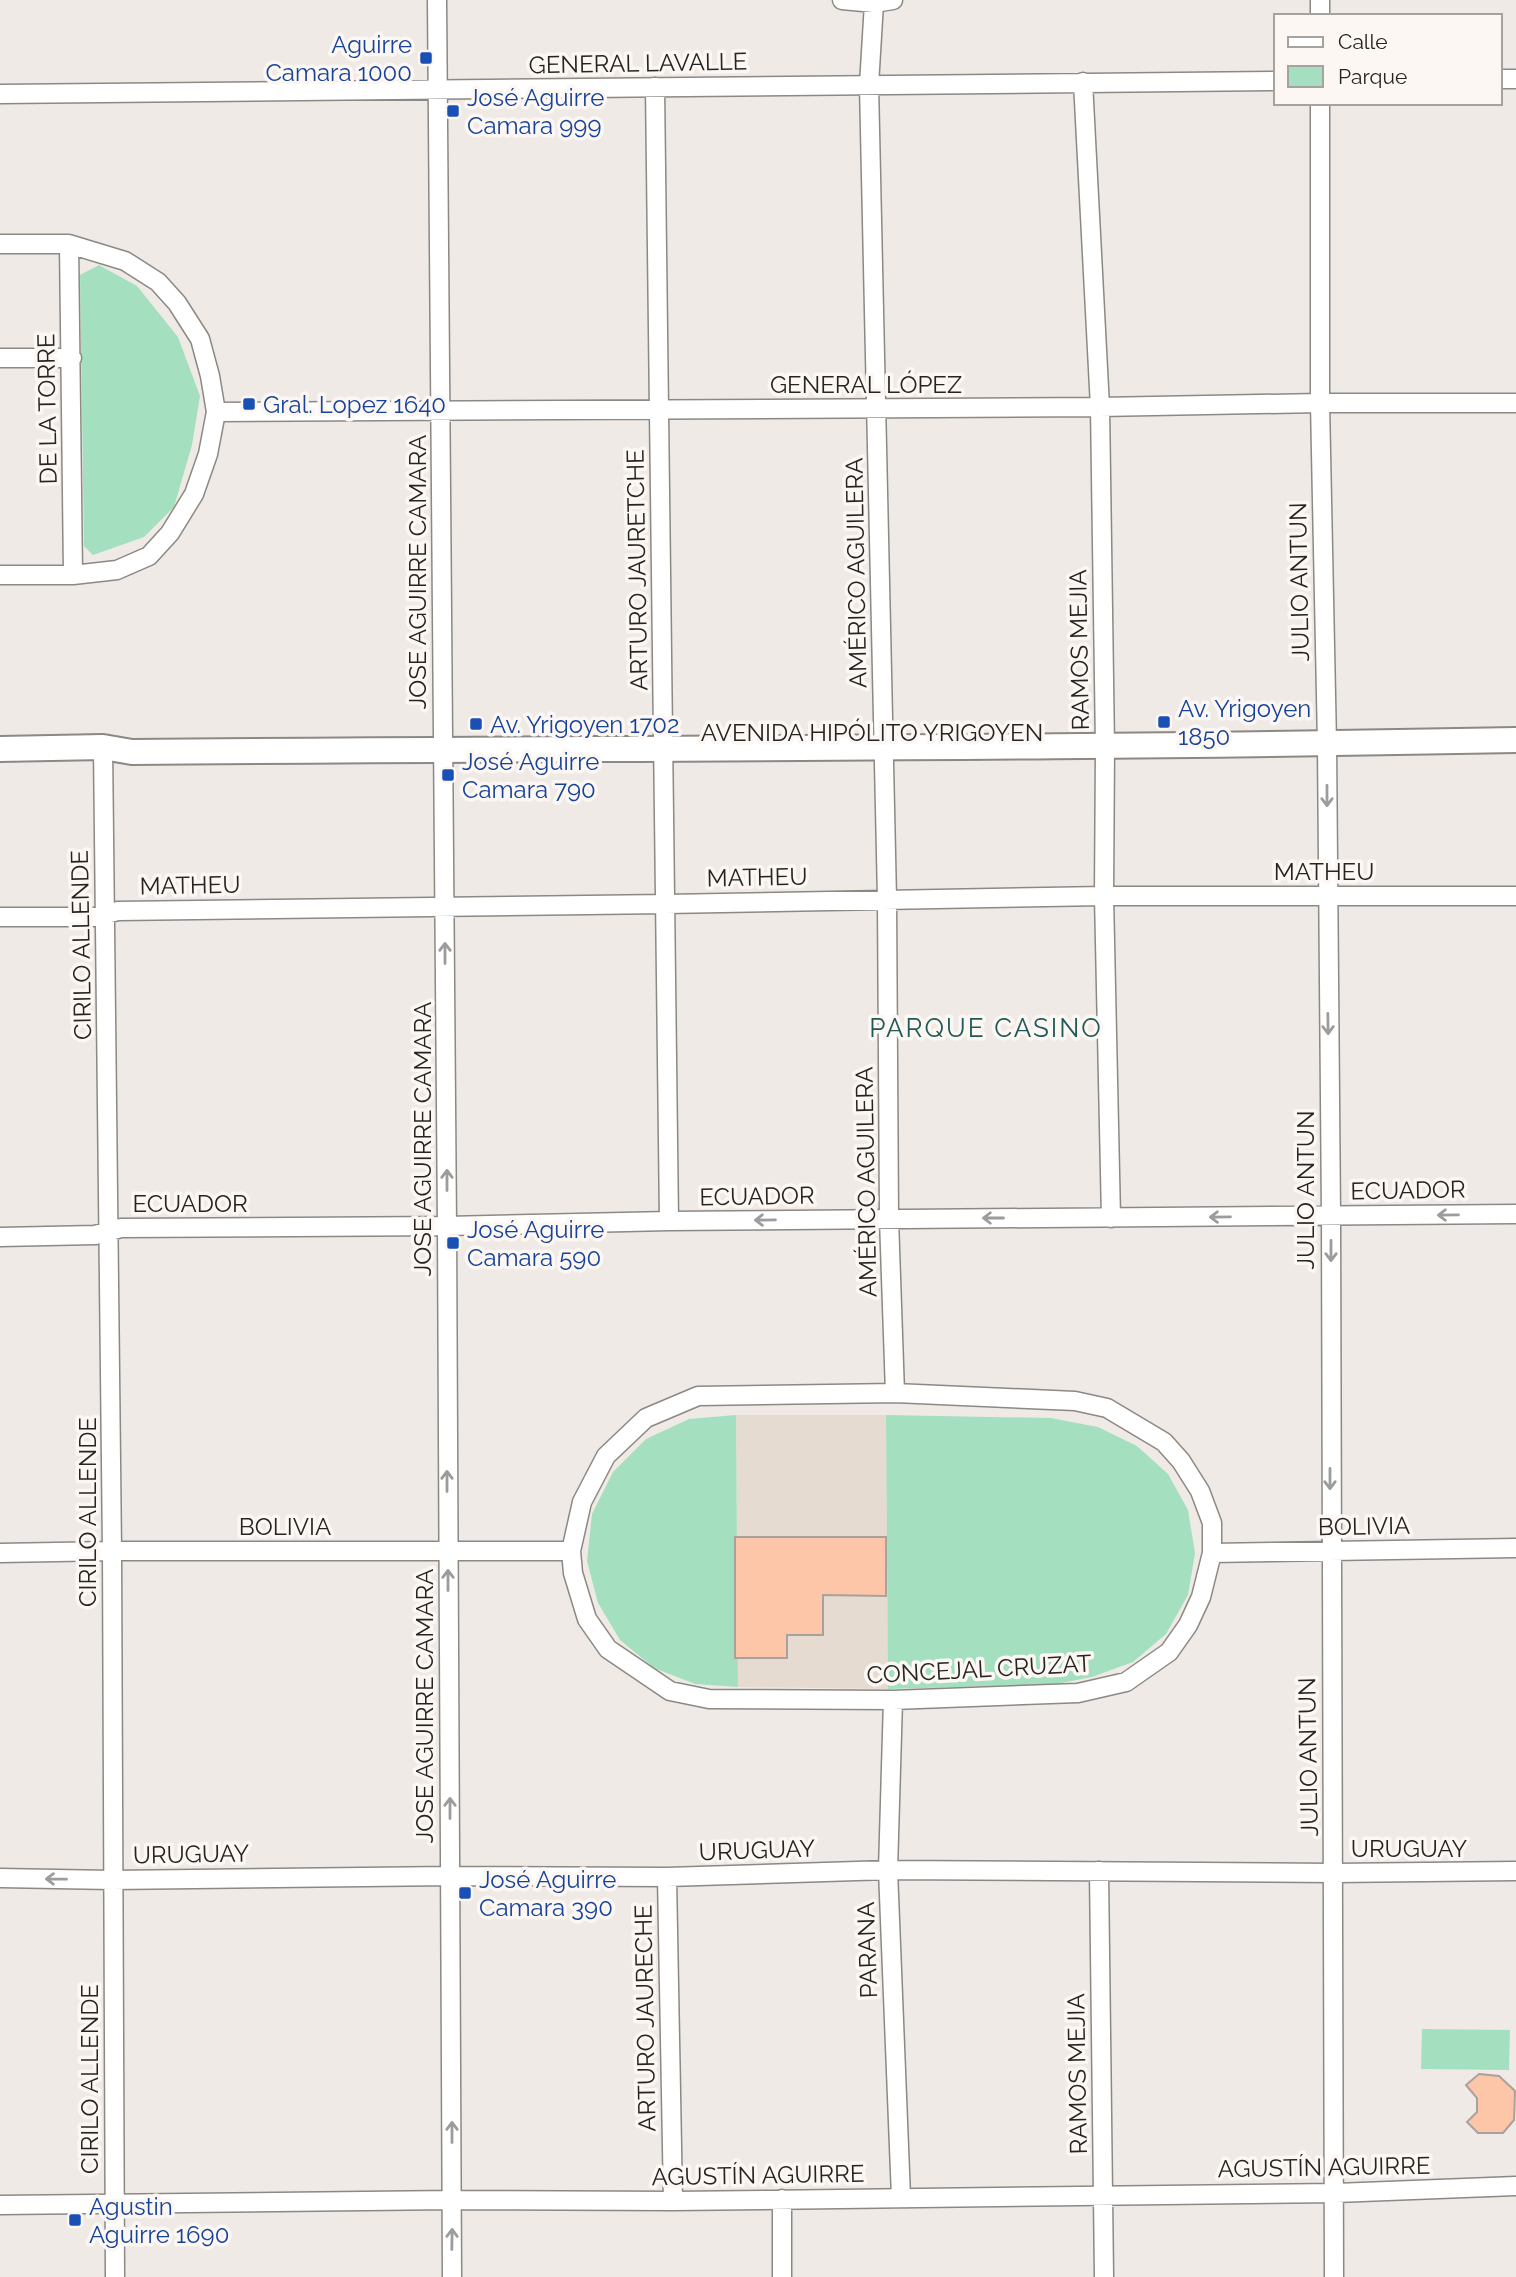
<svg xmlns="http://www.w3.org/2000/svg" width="1516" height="2277" viewBox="0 0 1516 2277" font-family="Raleway,sans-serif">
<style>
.built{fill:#e6dbd1}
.green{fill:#a4e0bf}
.building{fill:#fec6a8;stroke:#a8a29f;stroke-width:2}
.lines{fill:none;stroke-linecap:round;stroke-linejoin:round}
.street-casing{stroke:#8c8884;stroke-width:21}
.secondary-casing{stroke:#8c8884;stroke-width:28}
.street{stroke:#fff;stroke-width:18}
.secondary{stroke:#fff;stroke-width:24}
.oneway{stroke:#9d9c9c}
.transit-dot{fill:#1a4fb4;stroke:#fcf7f3;stroke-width:2.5}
.labels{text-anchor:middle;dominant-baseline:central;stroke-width:7;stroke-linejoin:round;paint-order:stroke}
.transit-label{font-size:24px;fill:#164399;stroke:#fcf7f3;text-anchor:start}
.street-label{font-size:24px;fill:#252422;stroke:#fcf7f3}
.neighbourhood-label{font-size:26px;letter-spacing:2px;fill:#1f5a58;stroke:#fcf7f3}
</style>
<rect width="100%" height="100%" fill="#efeae5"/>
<path class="built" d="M736,1415H886L888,1689L738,1687Z"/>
<path class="green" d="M99,265L137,286L178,337L200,396L192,445L174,507L144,537L93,555L84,546L80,275Z
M736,1415L738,1687L695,1684L654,1668L620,1640L598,1603L587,1561L592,1514L613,1472L646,1439L689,1419Z
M886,1415L1051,1418L1098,1427L1137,1446L1168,1474L1188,1510L1195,1553L1188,1595L1166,1634L1133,1662L1092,1677L1056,1684L888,1689Z
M1422,2029L1510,2030L1509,2070L1421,2069Z"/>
<path class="building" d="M735,1537H886V1596L823,1595V1635H787V1658H735Z
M1479,2074L1499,2076L1515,2091L1514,2120L1503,2133H1478L1467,2122L1477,2112V2098L1466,2085Z"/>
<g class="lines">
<g class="street-casing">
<path id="street" d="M437,0L447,1226L452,2277
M842,0L874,3L893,0
M1320,0V16
M874,3L869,85L887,899L889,1219L895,1393
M1500,79H1516
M1083,82L1100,407L1105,747L1104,896L1111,1218
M655,87L669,1221
M0,94L1276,81
M1320,103V403L1327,744L1331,1216L1334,2277
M0,244H69L125,261L158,282L177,303L200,339L210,376L216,412L208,454L194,494L170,533L149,556L117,570L73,575H0
M69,244L73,575
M0,358H72
M216,412L1100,407L1320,403H1516
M103,747L112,1551L115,2277
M0,917H94L118,911L666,904L1104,896H1516
M0,1237L95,1235L121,1228L447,1226L669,1221L1516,1214
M895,1393L1075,1401L1107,1408L1164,1442L1181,1461L1200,1491L1212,1523V1553L1201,1597L1188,1625L1169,1652L1126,1682L1078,1693L893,1700L709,1699L670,1691L608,1649L587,1619L573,1573L571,1551L582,1502L606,1456L646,1418L698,1396Z
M0,1553L112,1551H571
M1212,1553L1516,1548
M893,1700L888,1870L901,2197
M1099,1871L1104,2277
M667,1877L673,2201
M0,1878L112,1880L450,1876L667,1877L888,1870L1334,1873L1516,1871
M782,2199V2277
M0,2205L453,2200L673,2201L1336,2193L1516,2186"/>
</g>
<g class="secondary-casing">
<path id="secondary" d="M0,749L103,747L132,752C593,748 1055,749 1516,740"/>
</g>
<use href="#street" class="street"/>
<use href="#secondary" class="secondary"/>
</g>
<defs><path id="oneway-shaft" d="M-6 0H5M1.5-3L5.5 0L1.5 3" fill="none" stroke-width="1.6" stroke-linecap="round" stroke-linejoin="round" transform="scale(1.75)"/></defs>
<g class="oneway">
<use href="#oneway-shaft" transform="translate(1327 796) rotate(90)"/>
<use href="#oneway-shaft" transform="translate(445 953) rotate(-90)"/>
<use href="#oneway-shaft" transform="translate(1328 1024) rotate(89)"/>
<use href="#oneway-shaft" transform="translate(447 1180) rotate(-90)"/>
<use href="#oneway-shaft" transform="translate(1448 1215) rotate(179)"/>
<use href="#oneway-shaft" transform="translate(1220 1217) rotate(179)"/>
<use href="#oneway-shaft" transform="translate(993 1218) rotate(180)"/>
<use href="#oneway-shaft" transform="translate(765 1220) rotate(179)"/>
<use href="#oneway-shaft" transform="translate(1331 1251) rotate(90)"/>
<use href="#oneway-shaft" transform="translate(1330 1479) rotate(90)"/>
<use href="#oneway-shaft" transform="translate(447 1481) rotate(-90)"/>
<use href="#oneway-shaft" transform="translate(448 1580) rotate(-90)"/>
<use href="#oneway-shaft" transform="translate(450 1808) rotate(-90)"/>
<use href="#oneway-shaft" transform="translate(56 1879) rotate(-179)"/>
<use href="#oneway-shaft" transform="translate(452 2132) rotate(-90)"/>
<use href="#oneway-shaft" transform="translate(452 2239) rotate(-89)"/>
</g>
<g class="transit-dot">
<rect x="419" y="51" width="14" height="14" rx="3.5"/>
<rect x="446" y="104" width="14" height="14" rx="3.5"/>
<rect x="242" y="397" width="14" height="14" rx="3.5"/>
<rect x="1157" y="715" width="14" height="14" rx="3.5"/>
<rect x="469" y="717" width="14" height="14" rx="3.5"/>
<rect x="441" y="768" width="14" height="14" rx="3.5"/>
<rect x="446" y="1236" width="14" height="14" rx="3.5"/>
<rect x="458" y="1886" width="14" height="14" rx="3.5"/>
<rect x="68" y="2213" width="14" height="14" rx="3.5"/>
</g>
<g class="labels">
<g class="transit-label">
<text x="412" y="44" text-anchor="end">Aguirre<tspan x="412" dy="28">Camara 1000</tspan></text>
<text x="467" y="97">José Aguirre<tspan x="467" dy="28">Camara 999</tspan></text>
<text x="263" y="404">Gral. Lopez 1640</text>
<text x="1178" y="708">Av. Yrigoyen<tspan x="1178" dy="28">1850</tspan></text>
<text x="490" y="724">Av. Yrigoyen 1702</text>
<text x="462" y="761">José Aguirre<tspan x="462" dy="28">Camara 790</tspan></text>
<text x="467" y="1229">José Aguirre<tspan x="467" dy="28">Camara 590</tspan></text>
<text x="479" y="1879">José Aguirre<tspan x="479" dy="28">Camara 390</tspan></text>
<text x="89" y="2206">Agustin<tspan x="89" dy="28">Aguirre 1690</tspan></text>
</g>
<g class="street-label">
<text transform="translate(638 63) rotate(-1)">GENERAL LAVALLE</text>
<text x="866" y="384">GENERAL LÓPEZ</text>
<text transform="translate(47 409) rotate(-91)">DE LA TORRE</text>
<text transform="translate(637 570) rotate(-91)">ARTURO JAURETCHE</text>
<text transform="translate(417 572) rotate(-90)">JOSE AGUIRRE CAMARA</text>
<text transform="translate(856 573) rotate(-91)">AMÉRICO AGUILERA</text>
<text transform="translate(1299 582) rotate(-91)">JULIO ANTUN</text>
<text transform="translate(1079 650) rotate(-91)">RAMOS MEJIA</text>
<text x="872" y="732">AVENIDA HIPÓLITO YRIGOYEN</text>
<text x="1324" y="871">MATHEU</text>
<text transform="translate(757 877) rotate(-1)">MATHEU</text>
<text transform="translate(190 885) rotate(-1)">MATHEU</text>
<text transform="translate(81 945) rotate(-91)">CIRILO ALLENDE</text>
<text transform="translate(422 1139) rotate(-90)">JOSE AGUIRRE CAMARA</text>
<text transform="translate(866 1182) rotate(-91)">AMÉRICO AGUILERA</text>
<text transform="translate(1305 1190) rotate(-90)">JULIO ANTUN</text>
<text transform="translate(1408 1190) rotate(-1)">ECUADOR</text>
<text transform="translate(757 1196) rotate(-1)">ECUADOR</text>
<text x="190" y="1203">ECUADOR</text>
<text transform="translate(87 1512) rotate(-90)">CIRILO ALLENDE</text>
<text x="285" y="1526">BOLIVIA</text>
<text transform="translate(1364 1526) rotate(-1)">BOLIVIA</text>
<text transform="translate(979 1669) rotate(-3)">CONCEJAL CRUZAT</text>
<text transform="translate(424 1706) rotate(-90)">JOSE AGUIRRE CAMARA</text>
<text transform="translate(1308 1757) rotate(-91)">JULIO ANTUN</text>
<text x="1409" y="1848">URUGUAY</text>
<text transform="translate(757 1850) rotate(-2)">URUGUAY</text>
<text transform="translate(191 1854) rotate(-1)">URUGUAY</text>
<text transform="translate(867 1950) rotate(-92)">PARANA</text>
<text transform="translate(645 2018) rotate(-91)">ARTURO JAURECHE</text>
<text transform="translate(1077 2074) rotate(-91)">RAMOS MEJIA</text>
<text transform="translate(89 2079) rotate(-90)">CIRILO ALLENDE</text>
<text transform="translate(1324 2167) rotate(-1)">AGUSTÍN AGUIRRE</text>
<text transform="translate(758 2175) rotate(-1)">AGUSTÍN AGUIRRE</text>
</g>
<g class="neighbourhood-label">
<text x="986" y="1028">PARQUE CASINO</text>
</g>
</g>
<rect x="1274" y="14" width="228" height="91" fill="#fcf7f3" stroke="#a6a39f" stroke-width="2"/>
<rect x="1288" y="37" width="35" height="10" fill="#ffffff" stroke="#a6a39f" stroke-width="2"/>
<text x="1338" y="49" font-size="21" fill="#252422">Calle</text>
<rect x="1288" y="66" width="35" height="21" fill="#a4e0bf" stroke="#a6a39f" stroke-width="2"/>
<text x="1338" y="84" font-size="21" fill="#252422">Parque</text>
</svg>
